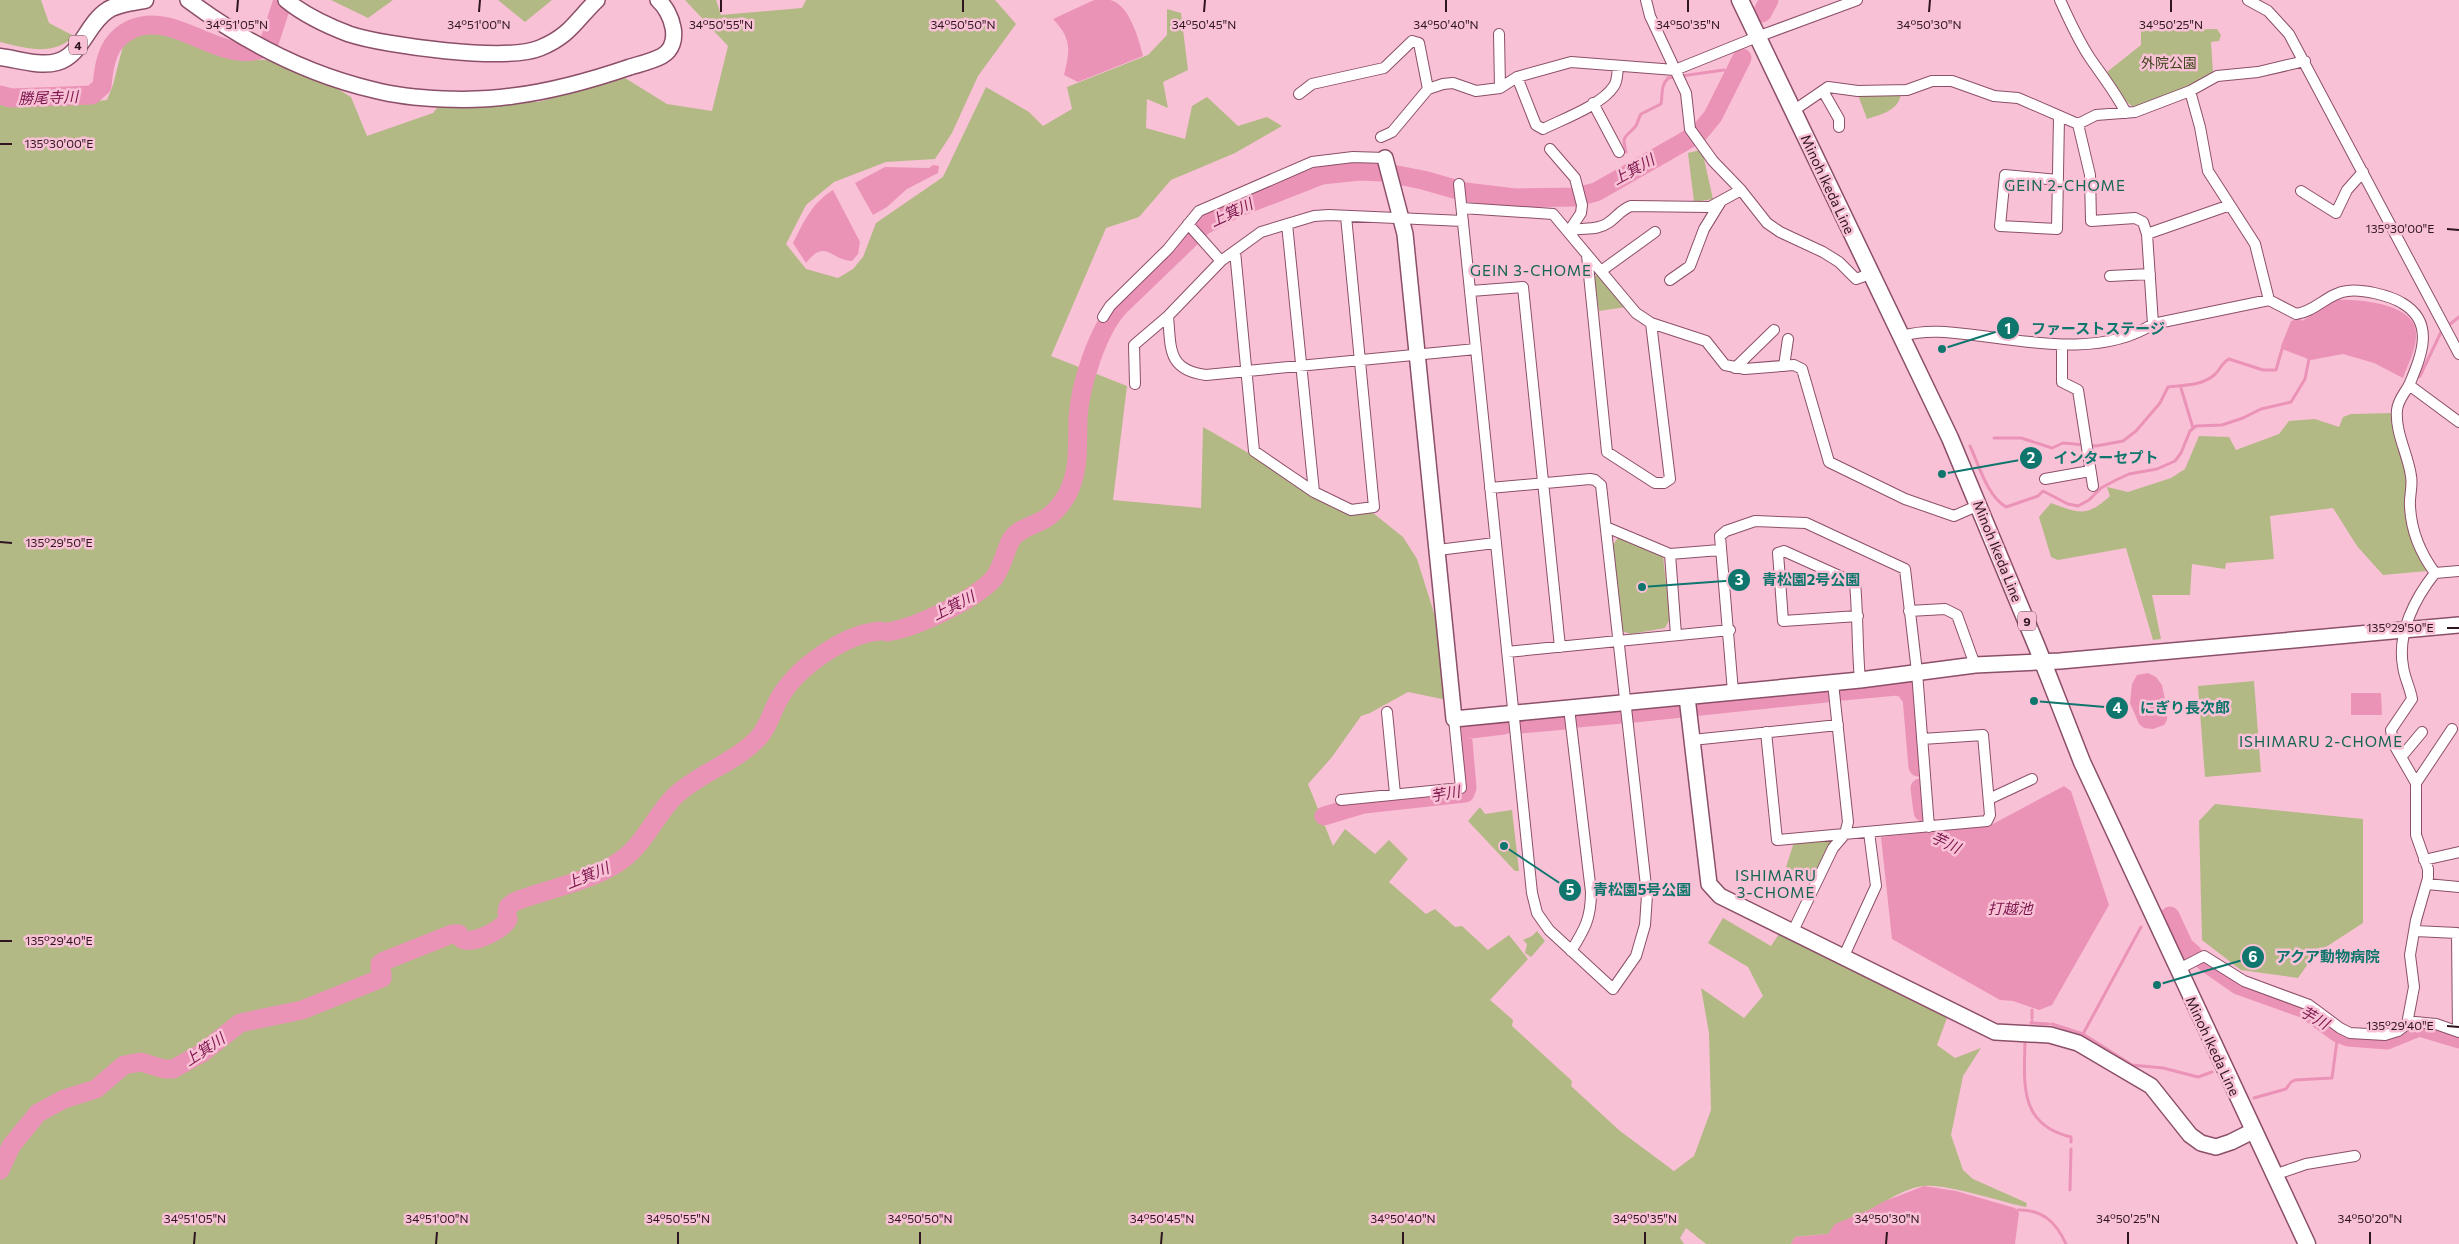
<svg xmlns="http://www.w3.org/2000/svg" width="2459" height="1244" viewBox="0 0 2459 1244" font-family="Commissioner,'Noto Sans JP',sans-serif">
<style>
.green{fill:#b2b985}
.water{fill:#eb93b7}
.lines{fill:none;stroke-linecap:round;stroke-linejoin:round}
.stream{stroke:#eb93b7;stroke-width:3}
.river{stroke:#eb93b7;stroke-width:19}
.street-casing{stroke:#8c4f69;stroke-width:12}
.secondary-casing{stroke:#8c4f69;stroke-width:18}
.primary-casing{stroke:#8c4f69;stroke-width:19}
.street{stroke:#fff;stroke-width:10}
.secondary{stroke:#fff;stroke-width:15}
.primary{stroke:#fff;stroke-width:16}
.ticks{fill:none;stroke:#2e151f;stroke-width:2}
.labels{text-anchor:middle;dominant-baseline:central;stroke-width:5;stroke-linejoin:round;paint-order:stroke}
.shield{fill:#f9c1d6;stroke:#6b4956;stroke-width:1}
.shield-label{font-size:12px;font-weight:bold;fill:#2e151f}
.park-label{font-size:14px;fill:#40441e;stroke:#f9c1d6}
.street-label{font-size:14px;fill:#2e151f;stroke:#f9c1d6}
.water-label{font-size:15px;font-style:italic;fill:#7c154c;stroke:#f9c1d6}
.neighbourhood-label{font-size:15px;letter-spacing:1px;fill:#146553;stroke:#f9c1d6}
.ticks-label{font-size:12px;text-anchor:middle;fill:#2e151f;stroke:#f9c1d6;stroke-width:5;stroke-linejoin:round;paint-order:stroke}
.leader{fill:none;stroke:#0f766e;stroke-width:2}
.callout-dot{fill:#0f766e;stroke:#f9c1d6;stroke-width:2}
.mark-label{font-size:15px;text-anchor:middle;font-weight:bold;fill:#fff}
.callout-label{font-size:15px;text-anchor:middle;font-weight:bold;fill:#0f766e;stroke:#f9c1d6;stroke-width:5;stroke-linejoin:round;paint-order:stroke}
</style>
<rect width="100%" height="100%" fill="#f9c1d6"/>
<path class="green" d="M0,0H41L49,23L74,36C53,57 26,48 0,42Z
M331,0H393L368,18Z
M498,0H552L525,22Z
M685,0H716L721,15L802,8L806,0H995L1016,24L978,76L952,133L935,159L886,162L834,182L806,205L786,244L806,269L838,278L853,269L863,257L876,223L943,177L986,87L1029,112L1043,126L1072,109L1067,87L1148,55L1167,35V9L1181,13L1188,70L1163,82L1168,108L1147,99L1146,128L1185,139L1192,106L1207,97L1238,126L1267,117L1282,126L1235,153L1171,180L1139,217L1106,228L1051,356L1127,386L1113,500L1201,508L1203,427L1329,499L1373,513L1403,537L1417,559L1441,635L1447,700L1408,692L1370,713L1361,716L1332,757L1308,784L1333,846L1345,829L1375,854L1389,840L1408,859L1389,882L1426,914L1435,909L1455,927L1462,926L1488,950L1509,935L1528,959L1490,1000L1513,1020L1512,1026L1572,1081L1571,1086L1620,1131L1674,1171L1694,1156L1711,1110L1709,1033L1701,988L1744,1018L1763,996L1748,967L1708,943L1723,918L1771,946L1779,934L1947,1018L1937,1045L1955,1058L1981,1048L1963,1076L1951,1135L1963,1170L1973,1179L2027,1203L2026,1207C2002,1202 1945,1183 1924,1186C1903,1188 1885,1203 1867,1211C1852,1218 1838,1220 1828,1234L1795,1237L1791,1244H1706L1686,1228L1680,1238L1684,1244H0V104L7,107L58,105L107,100L113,85L125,38L140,32L161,30L236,59L267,60L331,85L351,97L367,136L433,113L442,102H538L625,78L667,104L712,111L728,46Z
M2217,29L2221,35L2219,41L2211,42L2213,73C2200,81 2145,113 2132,106C2125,102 2112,80 2107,72L2141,45V31Z
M1901,94C1898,111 1882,114 1867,119L1858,95Z
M1700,150L1706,155L1704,159L1713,199L1694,202L1688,153Z
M1599,274L1626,307L1599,311L1594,276Z
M2394,413L2408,479L2419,555L2427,571L2383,575L2357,546L2333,508L2270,516L2274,559L2226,563L2225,569L2192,564L2190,595H2152L2161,639L2153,640L2126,548L2058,560L2051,557L2039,517L2051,503C2079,513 2086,518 2110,496L2107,487L2128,492L2171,478L2185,469L2199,436L2229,437L2236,450L2279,434L2289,421L2315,419L2339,427L2343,417L2351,414Z
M1619,536L1663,556L1670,619L1665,628L1631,634L1621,631L1613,545Z
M2254,681L2261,772L2205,777L2198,686Z
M2215,804L2363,819V923L2315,954L2298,978L2241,970L2202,940L2199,821Z
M1480,807L1485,814L1512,810L1519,871H1515L1468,821Z
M1826,839L1831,843L1813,880L1786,867L1794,842Z
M1537,931L1545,941L1531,957L1525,953L1527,944L1523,940L1532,936Z"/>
<path class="water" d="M1094,0C1099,0 1105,0 1110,0C1129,4 1139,39 1143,56L1078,82L1064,75C1070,50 1072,39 1053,19Z
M933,165L939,166L938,173L907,189L887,207L873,215L855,183L885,167L929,168Z
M833,190L860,242L858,254L852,261C830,260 826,238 806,263L793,243C804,221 812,203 833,190Z
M2336,300C2357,299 2415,303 2416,333C2417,348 2408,364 2403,378L2374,363L2343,354L2311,360L2282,349L2281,346L2291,321L2300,318L2302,321Z
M2148,673L2156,677L2162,685L2167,709V720L2164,725L2153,729L2144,728L2139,724L2130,703L2132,684L2137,675Z
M2351,693H2381L2382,715H2351Z
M2064,786L2071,791L2109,905L2052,1005L2039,1010L2013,1001L2000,1000L1892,939L1881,837L1991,825Z
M1924,1186L1956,1191L2015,1208L2019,1213L2015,1244H1791L1795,1237L1828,1234L1835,1224L1869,1210L1885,1201Z"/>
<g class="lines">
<path class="stream" d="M1732,69H1737
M1681,76L1724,70
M1626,152C1622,135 1624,139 1634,128C1638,125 1638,118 1641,114L1661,104C1663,94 1660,87 1668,78L1674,77
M2449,325L2459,317
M2415,379L2420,376L2442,330
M2181,388L2193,428
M1994,438H2021L2052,448L2063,443L2096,446L2123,441L2136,431L2160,403L2168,387C2183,385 2200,386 2213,376C2220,371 2221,363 2229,359L2263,370H2276L2282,349
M1970,446C1979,465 1987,496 2006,507L2038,496L2043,491L2068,504L2078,506L2089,500L2101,488L2116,480L2129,474L2157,469L2175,461L2181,453L2190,431L2196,426L2222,425L2243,418L2261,409L2291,402L2305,379L2309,359
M2032,1018V1010
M2032,1021L2031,1023L2049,1024
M2052,1024L2083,1034L2132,1065L2163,1068L2198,1077L2212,1072
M2083,1034L2141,927
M2025,1042C2024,1084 2019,1125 2071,1137V1142
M2254,1098L2286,1089L2291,1082L2295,1080L2332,1078L2338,1033
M2070,1190L2071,1149
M2018,1210C2042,1209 2056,1222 2066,1244"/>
<path class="river" d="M1762,13L1769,0
M0,95L11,98L92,95L102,86C104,62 108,40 132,29C178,9 224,70 268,46L283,0
M887,632C915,628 975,600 994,578C1003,566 1004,553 1011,540C1017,529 1032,526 1043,520C1053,515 1063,503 1068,493C1080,468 1077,445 1078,418C1080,386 1097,330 1120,306L1204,225L1237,208L1322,175L1360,171L1382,172L1423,180L1465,192L1515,198L1576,197L1596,192L1699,133L1713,116L1742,58
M1843,691L1897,686L1904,688L1912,698L1918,767
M1634,713L1826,693
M1577,718L1622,714
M1520,724L1565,720
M1920,788L1923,812
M1324,816L1364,804L1465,793L1467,788L1462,730L1504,725
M507,913L508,907L514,902C549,888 592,882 623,859C645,843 656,814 676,795C701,772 737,762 760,736C769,725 772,711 779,699C796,668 844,634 880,631
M2170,916L2184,946L2193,954
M462,939C472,945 503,930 508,919
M2205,962L2238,985L2305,1009L2338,1033L2348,1037L2387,1040L2419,1027L2459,1039
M380,969V964L384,961L452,934H459
M0,1170L11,1146L38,1113L64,1099L96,1089L124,1065L141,1062L164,1069H173L202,1053L240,1023L302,1010L382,978V973"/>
<g class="street-casing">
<path id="street" d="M1646,0L1650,16L1686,93L1690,129L1713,161L1741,190L1767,223L1780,232L1823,252L1839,262L1856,279L1870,274
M2060,0C2069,20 2078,40 2090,58C2103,77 2116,93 2126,113
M2248,0L2268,11L2289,34L2459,354
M1499,34L1500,88
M1517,77L1536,125L1543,129C1563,119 1602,105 1614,86C1618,80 1617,73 1618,66
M1823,91L1839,119V127
M2190,91L2200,127L2208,171L2255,244L2269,300
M1299,94L1312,84L1384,68L1412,41L1419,43L1428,89
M1593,103L1619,152
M1793,111L1828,87L1858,91L1907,90L1932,81H1952L1994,96L2018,98L2078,124L2096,115L2135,112L2190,91L2217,76L2258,72L2305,61
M2078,124L2090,175L2091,221L2135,218L2143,222L2147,234L2153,324
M1381,137L1392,132L1428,89L1443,84L1453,83L1476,91L1500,88L1517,77L1571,62L1675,70L1757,37L1857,0
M1550,149L1575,178L1582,205L1581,213L1569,231
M2058,180L2005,175L2000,226L2057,229L2059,117
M1459,184L1476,349L1532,893L1537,913L1549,930L1613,989L1636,956L1645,925L1647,895L1601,485L1595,480L1590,479L1490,488
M2301,191L2336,213L2347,190L2363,172
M1462,208L1553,214L1636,313L1651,323L1706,341L1725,365L1745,369L1794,365L1802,369L1829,462L1905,499L1954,516L1979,505
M1188,224L1221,261
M1287,224L1314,492
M1569,231C1581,227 1597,231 1608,223C1617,217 1620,210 1631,206L1710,207L1741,190
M2147,234L2230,205
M1235,251L1254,451L1314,492L1351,510L1374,507L1346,216
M1587,255L1607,452L1655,483H1664L1670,479L1651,323
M1601,271L1655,232
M2110,276L2150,274
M1670,280L1690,266L1704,229L1720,203
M1471,291L1523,287L1560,647
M1168,316C1171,348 1167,370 1206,375L1476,349
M1103,317L1110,306L1168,249L1199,211L1312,162L1353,157L1385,158
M1902,336C1926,329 1950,332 1974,335C2030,342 2102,357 2153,324L2269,300L2296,314C2315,312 2328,293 2347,291C2362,289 2389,295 2402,303C2435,322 2422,354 2410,383C2406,392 2398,399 2397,410C2395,433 2408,454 2411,476C2413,486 2409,497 2410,506C2411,530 2421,554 2435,573
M2062,345V382L2078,390L2093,486
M1784,366L1788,339
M1735,368L1774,330
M1135,384L1134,345L1168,316L1221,261L1261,232L1314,216L1329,215L1463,221
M2409,385L2459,422
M2045,479L2090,471
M1606,527L1670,554L1720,550
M1438,550L1495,543
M1670,554L1676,635
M1909,611L1945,609L1957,615L1975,665
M1858,616L1783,621L1778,553L1784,551L1855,583C1858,615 1857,647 1860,680
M1507,652L1730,630
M1733,692L1720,536L1726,531L1755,521L1806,523L1905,569L1917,672L1929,827
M1569,708L1591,892C1591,918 1585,929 1571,951
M1387,712L1395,794
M1766,732L1777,840L1987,821L1990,815L1983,735L1922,739
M1692,740L1838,725
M2402,756L2422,732
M2416,783L2452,729
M1989,799L2032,779
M1341,800L1461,788L1454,719
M2424,860L2459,852
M2427,884L2459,887
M2415,931L2457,933L2458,1032
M1792,933L1833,848L1845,834L1848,822L1833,683
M1843,958L1876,886L1869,832
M2177,970L2204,956L2244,981L2309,1005L2340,1028L2350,1033L2385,1035L2398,1031L2407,1024L2415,1022L2436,1024L2459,1032
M2407,1024L2414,987L2410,955L2416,920L2428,878V869L2416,835V783L2393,743L2391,730L2412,699C2410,687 2404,677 2403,666C2397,633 2415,598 2435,573L2459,571
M2274,1175L2306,1164L2355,1156"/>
</g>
<g class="secondary-casing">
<path id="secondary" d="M188,0C243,41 306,74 374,90C412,100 474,102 513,96C553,91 592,80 630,67C640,64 653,61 662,56C683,44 672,12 658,0
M286,0C303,14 328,26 349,34C385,46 506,62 540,48C570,36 576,20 597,0
M1385,158L1405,234L1454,719L1860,680L1975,665L2060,661L2459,625
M1687,697L1709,884L1720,896L1995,1032L2050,1035L2078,1043L2151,1086L2190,1135L2201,1143L2216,1147L2231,1142L2253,1131"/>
</g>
<g class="primary-casing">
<path id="primary" d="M1740,0L1950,438L2037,647L2082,762L2307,1244
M0,57C17,59 40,67 57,62C82,55 87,23 108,10C117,4 134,2 145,0"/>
</g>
<use href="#street" class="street"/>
<use href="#secondary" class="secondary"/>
<use href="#primary" class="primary"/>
</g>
<path class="ticks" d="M237,12L238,0M479,12L480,0M721,12V0M963,12V0M1204,12L1205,0M1446,12V0M1688,12V0M1929,12L1930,0M2171,12V0M0,144H12M2447,229L2459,230M0,542L12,543M2447,628H2459M0,941H12M2447,1026L2459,1027M194,1244L195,1232M436,1244L437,1232M678,1244V1232M920,1244V1232M1161,1244L1162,1232M1403,1244V1232M1645,1244V1232M1886,1244L1887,1232M2128,1244V1232M2370,1244V1232"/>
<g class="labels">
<g class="shield">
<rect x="69" y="35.5" width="18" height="19" rx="4"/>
<rect x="2018" y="611.5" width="18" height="19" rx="4"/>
</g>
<g class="shield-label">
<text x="78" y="45">4</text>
<text x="2027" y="621">9</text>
</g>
<g class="park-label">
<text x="2169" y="62">外院公園</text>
</g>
<g class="street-label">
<text transform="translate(1828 184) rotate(65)">Minoh Ikeda Line</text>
<text transform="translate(1998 551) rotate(68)">Minoh Ikeda Line</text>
<text transform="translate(2213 1046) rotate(65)">Minoh Ikeda Line</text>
</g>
<g class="water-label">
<text transform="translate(48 97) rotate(-2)">勝尾寺川</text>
<text transform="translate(1633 169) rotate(-29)">上箕川</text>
<text transform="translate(1231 212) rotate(-25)">上箕川</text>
<text transform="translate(953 605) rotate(-27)">上箕川</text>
<text transform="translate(1445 793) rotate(-10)">芋川</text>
<text transform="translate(1946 842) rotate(25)">芋川</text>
<text transform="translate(587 875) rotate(-22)">上箕川</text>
<text x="2010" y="908">打越池</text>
<text transform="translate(2315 1017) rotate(30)">芋川</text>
<text transform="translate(204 1049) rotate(-34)">上箕川</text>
</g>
<g class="neighbourhood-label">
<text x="2065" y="185">GEIN 2-CHOME</text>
<text x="1531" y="270">GEIN 3-CHOME</text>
<text x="2321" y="741">ISHIMARU 2-CHOME</text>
<text x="1776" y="875">ISHIMARU<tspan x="1776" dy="17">3-CHOME</tspan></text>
</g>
</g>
<g class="ticks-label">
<text x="237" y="29">34°51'05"N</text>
<text x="479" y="29">34°51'00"N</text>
<text x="721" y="29">34°50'55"N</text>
<text x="963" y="29">34°50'50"N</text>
<text x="1204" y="29">34°50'45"N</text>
<text x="1446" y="29">34°50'40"N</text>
<text x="1688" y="29">34°50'35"N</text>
<text x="1929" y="29">34°50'30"N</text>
<text x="2171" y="29">34°50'25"N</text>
<text x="59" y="148">135°30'00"E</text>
<text x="2400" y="233">135°30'00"E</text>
<text x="59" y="547">135°29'50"E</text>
<text x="2400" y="632">135°29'50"E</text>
<text x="59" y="945">135°29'40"E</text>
<text x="2400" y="1030">135°29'40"E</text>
<text x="195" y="1223">34°51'05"N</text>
<text x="437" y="1223">34°51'00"N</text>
<text x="678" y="1223">34°50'55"N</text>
<text x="920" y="1223">34°50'50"N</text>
<text x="1162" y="1223">34°50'45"N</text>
<text x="1403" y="1223">34°50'40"N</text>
<text x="1645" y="1223">34°50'35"N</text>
<text x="1887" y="1223">34°50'30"N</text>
<text x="2128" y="1223">34°50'25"N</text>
<text x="2370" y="1223">34°50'20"N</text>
</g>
<path class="leader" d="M1942 349L2008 328M1942 474L2031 458M1642 587L1739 580M2034 701L2117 708M1504 846L1570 890M2157 985L2253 957"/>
<g class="callout-dot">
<circle cx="1942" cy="349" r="5"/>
<circle cx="1942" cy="474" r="5"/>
<circle cx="1642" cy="587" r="5"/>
<circle cx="2034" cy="701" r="5"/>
<circle cx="1504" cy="846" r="5"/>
<circle cx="2157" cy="985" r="5"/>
<circle cx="2008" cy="328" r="12"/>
<circle cx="2031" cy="458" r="12"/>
<circle cx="1739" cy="580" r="12"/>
<circle cx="2117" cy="708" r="12"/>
<circle cx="1570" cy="890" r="12"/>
<circle cx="2253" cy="957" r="12"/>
</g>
<g class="mark-label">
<text x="2008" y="334">1</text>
<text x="2031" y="463">2</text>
<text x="1739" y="585">3</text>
<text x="2117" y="713">4</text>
<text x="1570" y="895">5</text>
<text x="2253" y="962">6</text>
</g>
<g class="callout-label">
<text x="2098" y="334">ファーストステージ</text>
<text x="2106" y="463">インターセプト</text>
<text x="1811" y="585">青松園2号公園</text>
<text x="2185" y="713">にぎり長次郎</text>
<text x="1642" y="895">青松園5号公園</text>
<text x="2328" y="962">アクア動物病院</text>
</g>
</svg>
